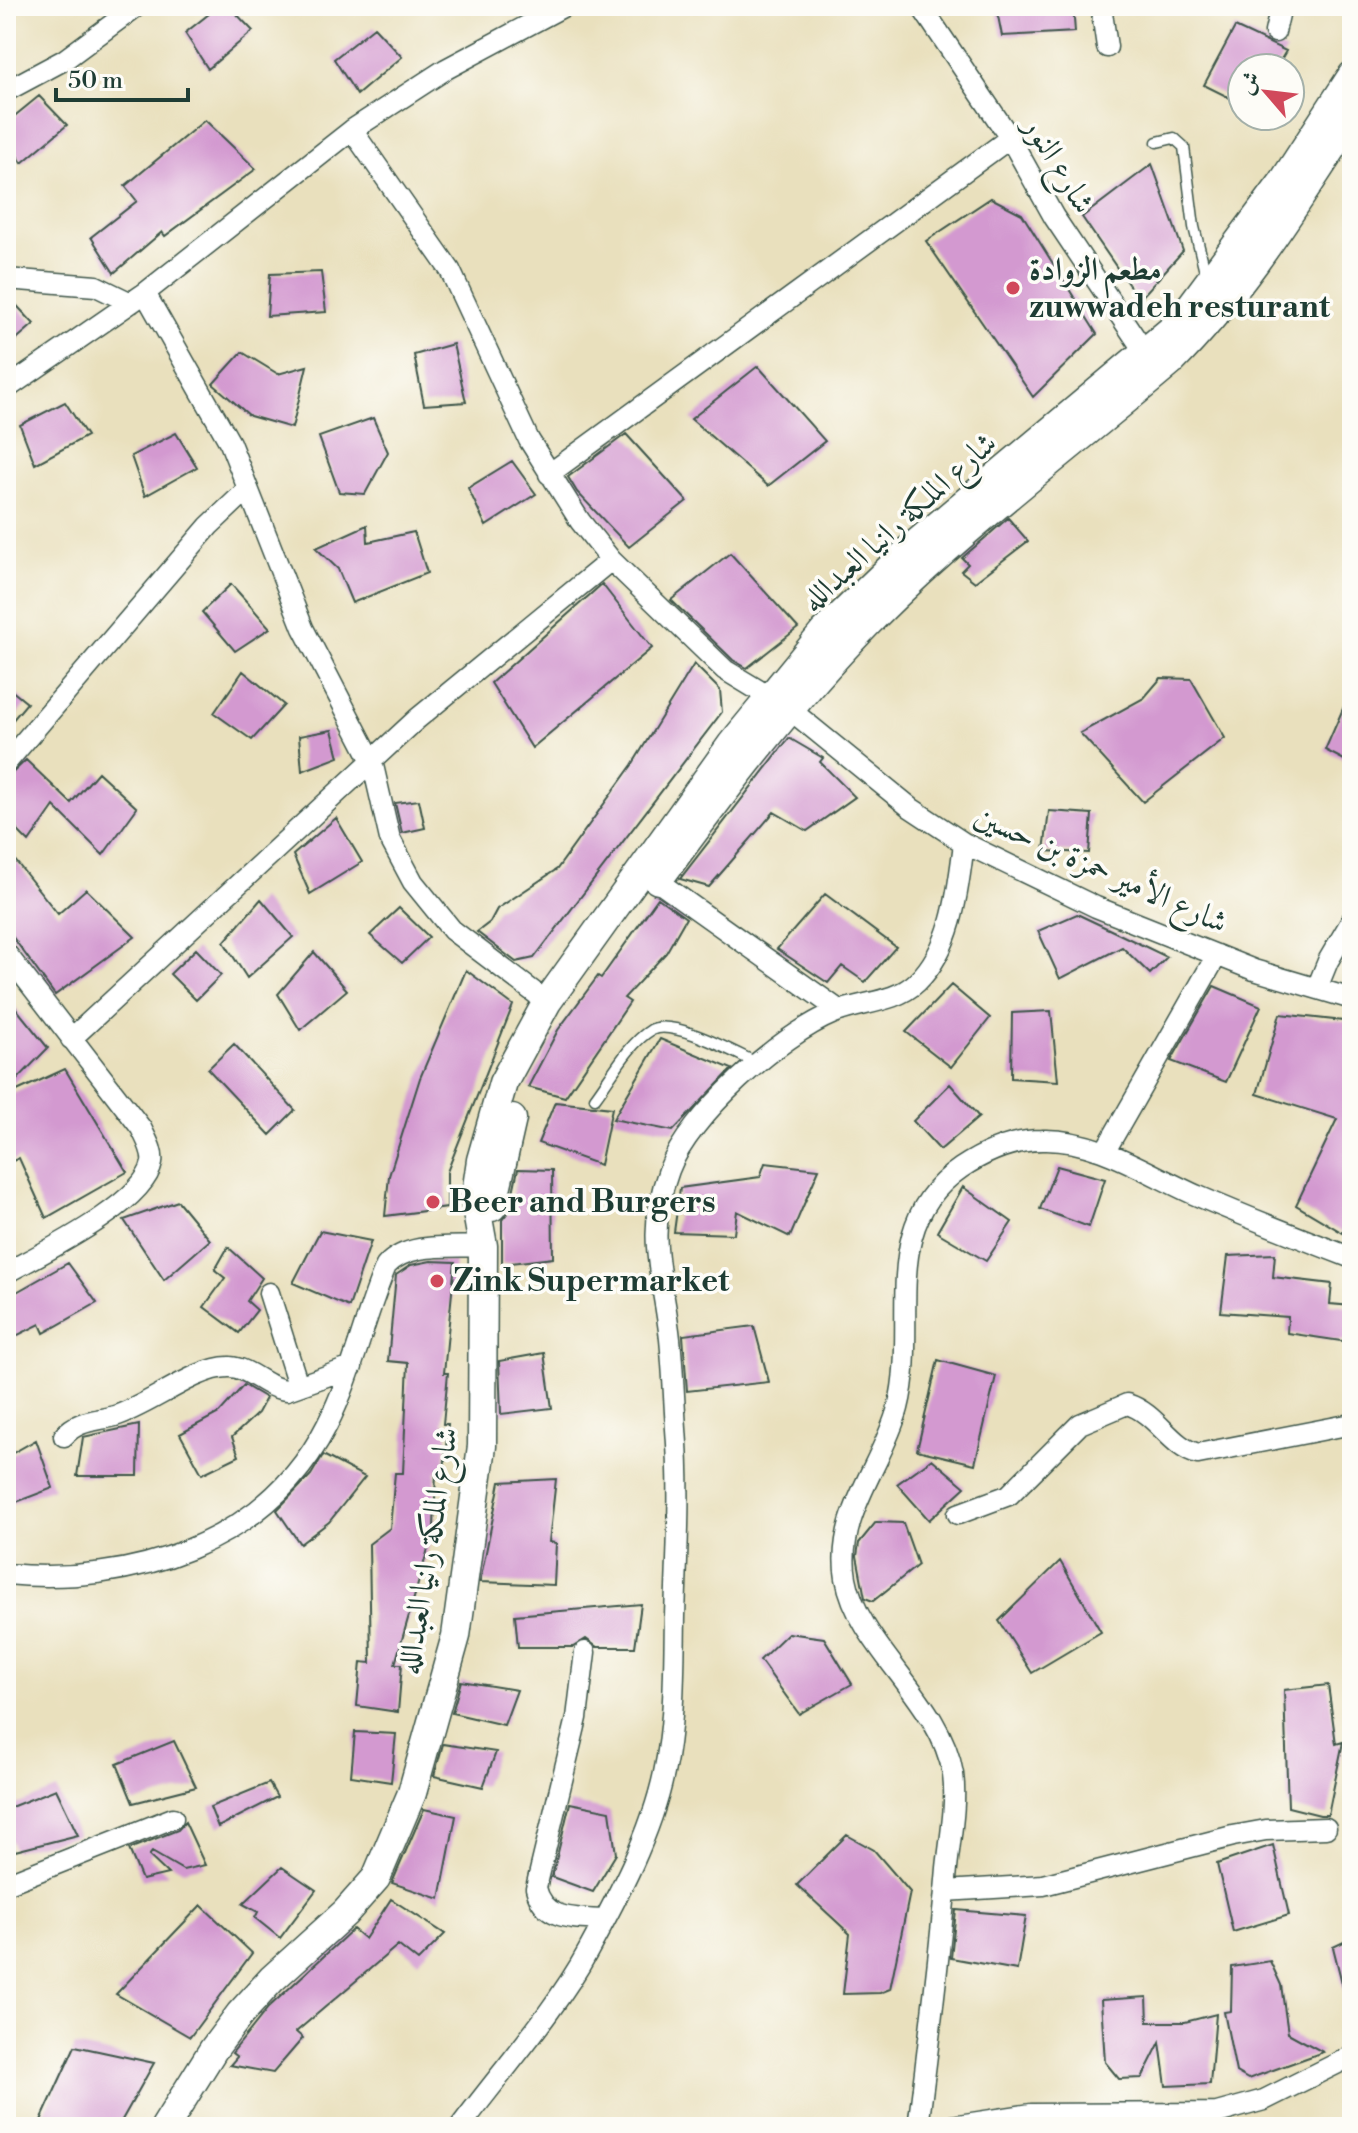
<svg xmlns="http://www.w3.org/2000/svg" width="1358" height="2133" viewBox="0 0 1358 2133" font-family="'Libre Bodoni',Amiri,serif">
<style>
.building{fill:#d399d0}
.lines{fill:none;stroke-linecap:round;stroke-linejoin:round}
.lane-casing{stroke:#3d5549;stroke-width:13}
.street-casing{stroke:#3d5549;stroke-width:23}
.secondary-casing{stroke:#3d5549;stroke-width:31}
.lane{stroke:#fff;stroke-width:10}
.street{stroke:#fff;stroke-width:20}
.secondary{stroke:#fff;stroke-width:28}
.poi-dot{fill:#d1495b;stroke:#fdfcf7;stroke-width:3}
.labels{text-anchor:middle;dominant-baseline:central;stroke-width:7;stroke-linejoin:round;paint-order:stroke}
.street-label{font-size:32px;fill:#1f3d34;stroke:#fdfcf7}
.poi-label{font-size:32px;font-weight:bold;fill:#1f3d34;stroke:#fdfcf7;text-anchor:start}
</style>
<rect width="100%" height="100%" fill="#fdfcf7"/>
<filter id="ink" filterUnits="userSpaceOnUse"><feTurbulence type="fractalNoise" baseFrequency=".0125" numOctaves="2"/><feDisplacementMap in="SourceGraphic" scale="16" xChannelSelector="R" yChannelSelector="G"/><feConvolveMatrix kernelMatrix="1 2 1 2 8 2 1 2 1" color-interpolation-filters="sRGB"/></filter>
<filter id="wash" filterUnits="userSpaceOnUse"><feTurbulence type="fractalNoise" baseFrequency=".006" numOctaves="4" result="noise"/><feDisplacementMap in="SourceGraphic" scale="32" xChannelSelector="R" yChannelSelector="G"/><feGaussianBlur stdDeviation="1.8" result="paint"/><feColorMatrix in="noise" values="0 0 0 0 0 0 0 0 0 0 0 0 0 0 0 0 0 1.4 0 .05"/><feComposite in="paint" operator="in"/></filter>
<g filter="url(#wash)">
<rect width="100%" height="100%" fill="#e9e0bd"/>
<g id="blocks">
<path class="building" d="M219,6H229L253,31L208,69L185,33Z
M996,6H1073L1075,32L1002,36Z
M374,27L402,57L357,95L334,59Z
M1235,27L1286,51L1276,68H1242V104L1204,85Z
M39,96L67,125L22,163L6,137V123Z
M205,120L256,169L165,236L162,232L114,273L91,237L137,201L125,186Z
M1152,164L1183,251L1139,300L1082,217Z
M991,198L1022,214L1097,334L1033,397L926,241Z
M321,272L326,312L267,316L270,274Z
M6,294L34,324L6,348Z
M453,344L466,402L424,405L414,355Z
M242,352L278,374L307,366L292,428L250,416L213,384Z
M758,366L825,441L768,486L691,419Z
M65,402L87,436L35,464L20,425Z
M373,418L388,452L365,494L339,492L319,437Z
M176,433L197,467L145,496L131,456Z
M626,434L687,501L629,547L577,492L568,477Z
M512,461L536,494L486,526L468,488Z
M1008,518L1028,541L975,582L961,571L968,564L962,558Z
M367,525L368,542L414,532L427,573L352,603L338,569L316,548Z
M730,553L798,628L747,668L733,660L671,600Z
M231,584L270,628L235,651L202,612Z
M602,584L652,648L532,748L491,683Z
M694,664L720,690L722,712L534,958L516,962L477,932L490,922L497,909L557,869L632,765Z
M243,671L284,705L252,740L214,713Z
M1161,678L1191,679L1225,738L1143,802L1080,733L1144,698Z
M6,686L27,703L6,728Z
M1352,688V764L1325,750Z
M332,730L339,757L302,771L299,736Z
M789,738L823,758L820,762L855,797L807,831L774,812L709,887L680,879Z
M26,760L71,803L98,772L137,808L103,855L54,806L29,842L6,819V779Z
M419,800L425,828L402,833L395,803Z
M1049,811L1092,814L1089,853L1044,851Z
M336,818L362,862L310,894L293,855Z
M14,859L58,914L86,889L135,937L55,995L12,936L6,940V866Z
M825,894L896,947L865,982L842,966L828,983L777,949Z
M658,898L686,918L666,953L624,998L630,1002L565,1097L528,1087L558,1030L598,976L601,978Z
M261,899L293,937L247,978L224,942Z
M399,908L429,937L402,963L370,935Z
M1077,914L1115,932L1167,957L1150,974L1122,947L1060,979L1038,931Z
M196,949L221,975L196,1000L170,974Z
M314,952L347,990L300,1030L278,994Z
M466,970L513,1005L447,1172V1208L385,1216L389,1176L420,1078Z
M951,985L990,1018L951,1067L906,1032Z
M1214,986L1261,1006L1226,1082L1171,1061Z
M15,1007L48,1048L6,1091V1015Z
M1051,1011L1058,1081L1011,1078L1012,1013Z
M1280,1014L1352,1022V1211L1343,1233L1296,1205L1337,1119L1257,1094Z
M660,1039L732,1069L673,1131L613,1119Z
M234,1044L295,1110L270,1135L208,1069Z
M65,1069L127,1172L46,1218L19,1158L13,1161L6,1145V1096Z
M950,1084L979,1117L940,1150L913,1121Z
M555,1102L612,1108L600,1165L538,1143Z
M765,1163L819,1169L790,1237L737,1211L734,1234L674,1232L680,1188L760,1177Z
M1057,1166L1105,1179L1089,1227L1040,1209Z
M518,1169L552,1170L553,1258L502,1264V1220L509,1211Z
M963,1187L1012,1222L986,1261L937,1232Z
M178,1201L210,1240L164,1280L124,1220Z
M320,1231L371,1241L349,1307L293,1283Z
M228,1247L262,1278L247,1301L257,1310L239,1333L204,1307L225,1278L215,1270Z
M1275,1254L1273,1277L1332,1284L1330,1304L1352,1306V1339L1341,1341L1287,1333L1288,1317L1221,1312L1228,1256Z
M431,1261L455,1262L444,1373H448L443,1424H448L444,1472L436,1471L434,1528L395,1664H402L398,1712L357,1706L361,1662L371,1663L369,1544L390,1528L395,1473H403L408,1363L388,1361L396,1275L411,1265Z
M68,1263L97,1303L44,1333L40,1324L6,1341V1298Z
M754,1326L769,1382L687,1391L683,1335Z
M544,1353L552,1408L501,1414L499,1361Z
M938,1360L996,1376L975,1464L917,1450Z
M244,1385L266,1398L258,1413L232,1437L239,1456L202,1474L180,1434L219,1413Z
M139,1425L138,1476H77L83,1437Z
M36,1440L53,1488L6,1506V1457Z
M323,1455L365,1477L329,1522L300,1544L277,1510L311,1475Z
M932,1459L965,1487L929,1520L897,1484Z
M556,1479L549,1542L556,1543L554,1585L480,1582L500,1482Z
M876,1522L903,1523L918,1565L873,1601L865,1598L857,1556L859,1543Z
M1060,1561L1101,1632L1032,1673L999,1621Z
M641,1604L635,1647H597L586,1639L573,1647H518L515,1615Z
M788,1633L824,1638L852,1684L799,1714L760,1660Z
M461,1681L517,1690L504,1725L452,1713Z
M1328,1685L1336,1744L1343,1742L1328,1815H1320L1288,1807L1284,1690Z
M355,1732L396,1734L391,1782L351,1776Z
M174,1741L196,1787L133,1803L117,1764Z
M443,1744L496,1752L483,1787L434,1776Z
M269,1783L277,1797L218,1827L210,1807Z
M56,1789L78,1835L15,1851L6,1830V1809Z
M570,1803L610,1811L616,1854L593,1892L552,1877Z
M424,1809L456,1816L440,1899L392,1883Z
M185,1822L205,1865L183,1870L152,1852L149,1856L168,1874L142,1880L129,1849L178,1830Z
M847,1835L874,1850L910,1892L890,1989L880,1993L843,1994L850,1934L797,1885Z
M1273,1845L1289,1915L1233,1932L1217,1864Z
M282,1867L316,1890L280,1938L255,1918L258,1912L243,1904Z
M391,1899L445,1934L418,1961L398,1945L296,2032L303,2038L273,2073L230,2065L237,2057L232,2053L268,2008L353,1929L365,1939Z
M201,1905L252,1953L190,2037L116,1994Z
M956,1910L1026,1916L1017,1970L951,1958Z
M1352,1938V2002L1347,2003L1333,1947Z
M1270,1961L1281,1985L1288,2033L1323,2052L1248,2079L1236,2072L1224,2012L1231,2011L1232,1967Z
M1147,1997L1148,2022H1185L1216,2014L1210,2084L1166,2086L1160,2042L1142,2078L1119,2079L1105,2062L1101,2000Z
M75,2046L154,2063L118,2127H38Z"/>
</g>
</g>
<g filter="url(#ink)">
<use href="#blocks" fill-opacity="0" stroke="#3d5549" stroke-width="2"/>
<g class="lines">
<g class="lane-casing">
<path id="lane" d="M1157,142L1174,138L1184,147L1194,227L1206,275
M595,1098C611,1077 628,1044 651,1030C673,1018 735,1053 757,1063"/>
</g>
<g class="street-casing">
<path id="street" d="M921,6L1010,138L1054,217L1146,354
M1101,6L1107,47
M1275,32L1281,6
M6,91L64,60L137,6
M352,130L450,270L529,440L580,521L611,560L725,670L788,708L911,808L964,843L1096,907L1254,970L1352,999
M6,279L96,286L131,303
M145,293L230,443L303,628L372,761L390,839L413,882L452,930L547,1002
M6,389L145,293L352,130L446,69L564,6
M549,474L1010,138
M6,763L209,526L248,489
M657,881L840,1011
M6,953L141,1128C146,1139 154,1151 152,1163C144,1204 42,1253 6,1273
M1317,988L1328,961L1352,920
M71,1039L417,719L611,560
M1105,1151L1217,955
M269,1293L298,1385
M64,1436C77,1420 96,1421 115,1416C149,1406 197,1366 230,1367C251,1368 266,1389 287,1390L352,1367
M958,1514L1009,1495L1080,1424L1127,1404C1157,1413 1170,1447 1198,1454L1352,1424
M6,1574C131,1586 267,1544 327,1425C353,1374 364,1318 386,1266C408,1241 453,1248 483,1246
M585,1652L577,1718L536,1888C544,1921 574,1918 603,1920
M6,1884L173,1818
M945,1891L1043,1885L1233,1836L1266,1830L1326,1828
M460,2127C501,2072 556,2010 588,1951C618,1896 651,1835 664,1773C675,1722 674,1668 675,1616C677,1554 681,1491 676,1429C674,1399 673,1369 670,1339C663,1274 644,1237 669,1170C689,1116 780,1035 834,1013C860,1002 895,1003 917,982C953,947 958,890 964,843
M918,2127C929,2041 940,1954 947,1868C950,1838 957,1804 953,1774C941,1700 858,1647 846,1578C835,1516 882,1466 898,1408C920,1323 876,1226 961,1168C985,1152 1013,1140 1042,1140C1097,1138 1149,1175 1198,1196C1249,1218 1300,1238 1352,1258
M945,2127L1031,2114L1217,2113L1264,2100L1352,2056"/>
</g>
<g class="secondary-casing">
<path id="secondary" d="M658,880C724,790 790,703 868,623C961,528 1070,448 1171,362C1244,289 1296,203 1352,118
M492,1207L512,1119
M165,2127L213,2050L240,2014L272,1979L345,1913L376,1878L412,1793L456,1636L482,1446L483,1246L475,1201L481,1160L503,1083L547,1002L732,744L824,632L911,548L1176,326L1283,182L1352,76"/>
</g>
<use href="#lane" class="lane"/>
<use href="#street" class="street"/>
<use href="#secondary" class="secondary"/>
</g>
</g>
<g class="poi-dot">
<circle cx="1013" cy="288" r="8"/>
<circle cx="433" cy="1202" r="8"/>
<circle cx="437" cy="1281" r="8"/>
</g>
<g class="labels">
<g class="street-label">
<text transform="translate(1059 165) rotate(59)">شارع النور</text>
<text transform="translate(899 522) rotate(-42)">شارع الملكة رانيا العبدالله</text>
<text transform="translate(1101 869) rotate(24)">شارع الأمير حمزة بن حسين</text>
<text transform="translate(428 1551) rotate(-81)">شارع الملكة رانيا العبدالله</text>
</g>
<g class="poi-label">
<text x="1029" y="270">مطعم الزوادة<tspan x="1029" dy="37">zuwwadeh resturant</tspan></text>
<text x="449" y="1202">Beer and Burgers</text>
<text x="453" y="1281">Zink Supermarket</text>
</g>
</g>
<rect width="1358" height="2133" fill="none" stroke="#fdfcf7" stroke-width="32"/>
<g transform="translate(1266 92) rotate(298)"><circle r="38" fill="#fdfcf7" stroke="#a4b0a9" stroke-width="2"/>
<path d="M0-6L14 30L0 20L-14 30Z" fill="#d1495b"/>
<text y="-12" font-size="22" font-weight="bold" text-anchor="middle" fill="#1f3d34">ش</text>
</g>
<path d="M56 88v12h132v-12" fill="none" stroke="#1f3d34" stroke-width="4"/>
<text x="68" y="88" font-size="24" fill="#1f3d34" stroke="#fdfcf7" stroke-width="6" paint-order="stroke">50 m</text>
</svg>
